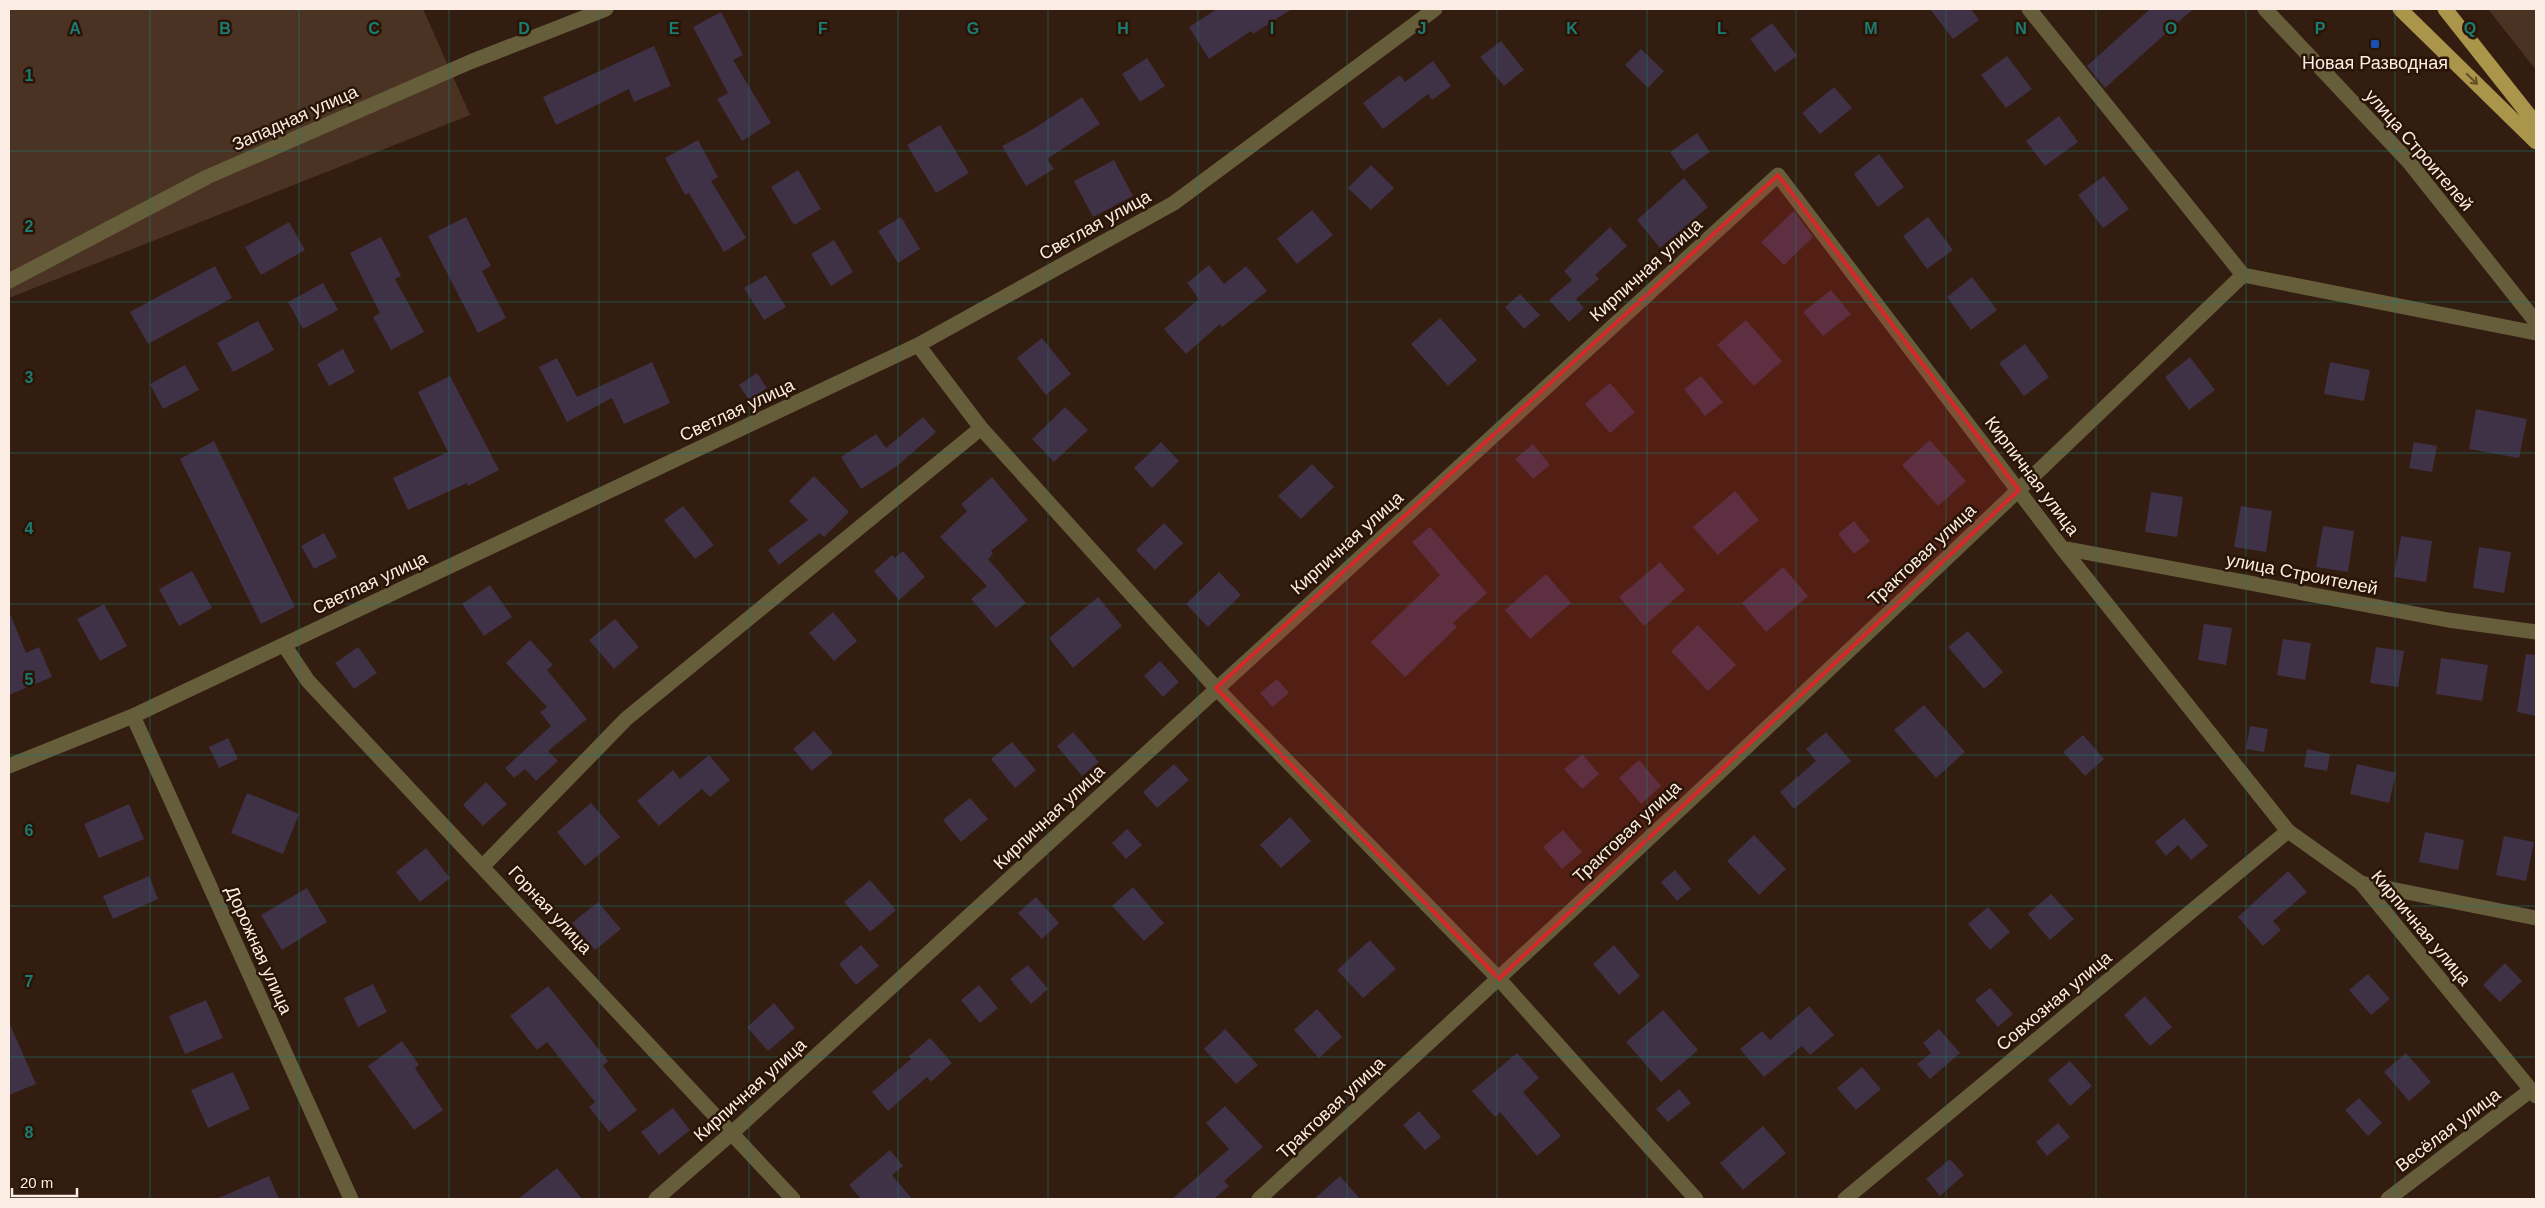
<svg xmlns="http://www.w3.org/2000/svg" width="2545" height="1208" viewBox="0 0 2545 1208" font-family="Arial,sans-serif">
<style>
.green{fill:#4b3324}
.building{fill:#3f3146}
.lines{fill:none;stroke-linecap:round;stroke-linejoin:round}
.minor{stroke:#665d3a;stroke-width:15}
.major{stroke:#aa954a;stroke-width:15}
.oneway{stroke:#634e25}
.marked{fill:#d62828;fill-opacity:0.2;stroke:#d62828;stroke-width:4;stroke-linejoin:round}
.grid{fill:none;stroke:#1b7c74;stroke-width:1;stroke-opacity:0.55}
.transit-dot{fill:#1a4fb4;stroke:#291406;stroke-width:2}
.labels{text-anchor:middle;dominant-baseline:central;stroke-width:5;stroke-linejoin:round;paint-order:stroke}
.poi-label{font-size:18px;fill:#fcede4;stroke:#291406}
.street-label{font-size:18px;fill:#fcede4;stroke:#291406}
.grid-label{font-size:16px;text-anchor:middle;font-weight:bold;fill:#1b7c74;stroke:#291406;stroke-width:5;stroke-linejoin:round;paint-order:stroke}
</style>
<rect width="100%" height="100%" fill="#331d10"/>
<path class="green" d="M9,9H423L470,115L9,298Z
M2488,9H2536V70Z"/>
<path class="building" d="M1217,9H1292L1253,34L1251,31L1209,59L1189,27Z
M1930,9H1971L1979,20L1953,39Z
M2150,9H2193L2105,88L2087,66Z
M721,12L743,55L733,60L771,123L742,141L717,99L728,93L693,27Z
M1772,23L1797,56L1775,72L1750,39Z
M1501,41L1524,70L1504,86L1480,57Z
M654,46L671,86L634,102L629,89L556,125L543,97Z
M1641,49L1664,71L1648,88L1625,65Z
M2007,56L2032,89L2006,108L1981,75Z
M1147,58L1165,86L1140,102L1122,74Z
M1433,61L1451,86L1432,100L1428,94L1383,129L1363,103L1400,75L1405,82Z
M1834,87L1852,108L1820,134L1802,113Z
M1082,97L1100,124L1047,159L1054,169L1026,186L1002,146L1030,131Z
M2059,116L2078,142L2045,166L2026,141Z
M940,125L969,173L936,193L907,145Z
M1697,133L1710,152L1683,171L1670,152Z
M698,140L718,177L711,181L746,238L724,252L689,193L685,195L665,158Z
M1879,154L1904,187L1878,207L1854,174Z
M1114,160L1133,196L1093,217L1074,181Z
M1371,165L1394,188L1371,210L1348,188Z
M798,170L821,209L794,225L771,187Z
M2104,176L2129,209L2103,228L2078,195Z
M1684,178L1708,207L1660,248L1637,220Z
M1312,210L1333,235L1297,264L1277,239Z
M1794,211L1813,237L1784,265L1761,242Z
M466,217L491,266L482,271L506,318L478,333L428,236Z
M901,217L920,249L898,263L878,231Z
M1928,217L1953,250L1927,269L1903,236Z
M289,222L305,250L261,275L245,247Z
M1610,227L1627,246L1595,275L1599,279L1576,299L1584,308L1569,322L1549,300L1572,280L1564,271Z
M381,237L401,276L395,279L424,332L391,350L373,317L380,313L350,253Z
M834,240L853,272L831,286L811,254Z
M1209,265L1224,284L1246,266L1267,291L1222,327L1220,324L1186,354L1164,329L1199,299L1187,283Z
M215,266L232,298L148,344L130,312Z
M766,275L786,307L764,320L744,288Z
M1972,277L1997,310L1971,330L1947,297Z
M323,283L338,310L303,329L288,302Z
M1831,290L1851,314L1823,336L1803,312Z
M1520,294L1540,315L1524,329L1505,307Z
M1440,318L1477,360L1448,386L1411,344Z
M1746,320L1782,361L1754,386L1717,345Z
M258,321L274,350L233,372L217,343Z
M1042,338L1071,374L1046,395L1017,358Z
M2025,344L2049,377L2024,396L1999,363Z
M343,349L355,372L329,386L317,364Z
M2190,357L2215,390L2189,410L2165,377Z
M557,358L577,397L652,362L670,403L624,424L612,398L567,422L539,367Z
M2330,362L2370,370L2364,401L2324,394Z
M185,365L199,390L163,409L150,384Z
M757,373L767,388L749,400L739,385Z
M450,376L499,470L468,486L467,483L408,510L393,478L448,452L418,392Z
M1701,376L1723,402L1705,416L1684,389Z
M1610,383L1635,412L1610,433L1585,404Z
M1065,407L1088,430L1054,462L1032,439Z
M2476,409L2527,419L2519,458L2469,449Z
M923,417L936,432L897,466L861,489L841,457L876,434L886,448Z
M1930,440L1966,481L1938,506L1902,465Z
M214,441L295,607L261,624L180,459Z
M1161,442L1179,461L1152,488L1134,468Z
M2414,442L2437,446L2432,472L2409,468Z
M1533,444L1550,465L1533,479L1515,459Z
M1312,464L1334,487L1301,519L1278,496Z
M814,476L849,512L824,537L820,533L779,565L768,550L808,520L789,501Z
M992,477L1028,520L991,551L993,554L988,559L1026,603L996,628L971,599L987,586L940,537L967,511L961,504Z
M1735,491L1759,520L1718,555L1693,527Z
M2151,492L2183,497L2177,537L2145,532Z
M683,506L714,545L695,559L664,520Z
M2241,506L2272,511L2266,552L2234,547Z
M1854,521L1870,541L1854,554L1838,534Z
M1164,523L1183,543L1155,570L1136,550Z
M2323,526L2354,531L2348,572L2316,567Z
M1430,527L1487,593L1453,623L1457,627L1405,677L1371,642L1440,575L1412,542Z
M324,533L337,557L314,569L301,546Z
M2401,536L2432,541L2426,582L2394,577Z
M2479,547L2511,552L2504,593L2473,588Z
M903,551L925,577L899,600L874,571L892,555L895,558Z
M1660,562L1685,590L1644,626L1619,597Z
M1783,567L1808,596L1766,632L1742,603Z
M192,571L212,608L179,626L159,589Z
M1219,572L1241,595L1208,627L1186,604Z
M1546,574L1571,603L1530,639L1505,610Z
M490,585L512,617L484,636L462,604Z
M1098,597L1122,626L1073,668L1049,638Z
M104,604L127,646L100,661L77,619Z
M9,611L26,653L39,647L52,677L9,695Z
M833,612L857,641L834,661L809,633Z
M615,619L639,647L614,669L589,640Z
M2204,624L2232,628L2226,665L2198,660Z
M1698,625L1736,665L1708,691L1671,651Z
M1968,631L2003,672L1984,689L1948,647Z
M2283,639L2311,643L2305,680L2277,675Z
M530,640L553,665L547,670L587,719L548,751L558,761L536,781L525,769L514,778L505,768L551,726L540,712L547,707L506,663Z
M358,647L377,673L354,689L335,663Z
M2376,647L2404,651L2398,687L2370,683Z
M2526,654L2536,655V716L2517,712Z
M2441,658L2488,665L2482,701L2436,694Z
M1160,661L1179,682L1163,697L1144,676Z
M1277,679L1289,693L1272,707L1260,693Z
M1924,705L1965,752L1936,778L1894,730Z
M2250,726L2268,729L2264,752L2246,749Z
M814,731L833,753L812,771L793,749Z
M1073,732L1099,762L1082,776L1057,746Z
M1826,732L1851,761L1794,809L1780,792L1816,761L1806,749Z
M2083,735L2104,759L2085,776L2063,752Z
M228,738L238,759L219,768L209,747Z
M1012,742L1036,770L1015,788L991,759Z
M2307,749L2330,754L2327,771L2304,767Z
M1582,754L1599,774L1582,789L1564,769Z
M709,755L730,780L710,797L702,789L659,826L637,801L673,770L680,779Z
M1639,760L1661,786L1641,804L1619,778Z
M1174,764L1189,780L1157,808L1143,792Z
M2357,764L2396,773L2389,803L2350,794Z
M486,782L507,804L483,826L463,805Z
M247,793L299,814L283,854L231,833Z
M970,798L988,819L961,842L943,820Z
M591,803L620,837L585,866L557,832Z
M129,804L144,839L99,858L84,824Z
M1290,817L1311,841L1281,868L1260,845Z
M2184,818L2208,846L2191,860L2178,845L2166,856L2155,842Z
M1127,829L1142,845L1126,859L1112,843Z
M1563,830L1582,852L1562,869L1543,847Z
M2425,832L2464,840L2458,870L2419,862Z
M1754,835L1786,869L1759,895L1727,861Z
M2504,836L2534,842L2526,881L2496,875Z
M426,848L450,878L420,902L396,872Z
M1675,870L1691,889L1677,901L1661,882Z
M2288,871L2307,892L2273,921L2281,930L2263,946L2238,917Z
M149,876L158,899L113,919L103,896Z
M870,880L896,910L870,932L844,902Z
M1133,887L1164,923L1144,941L1112,906Z
M307,888L327,922L282,950L261,915Z
M2051,894L2074,919L2050,940L2028,914Z
M1036,897L1059,923L1042,939L1018,913Z
M598,902L621,929L595,950L572,923Z
M1988,907L2010,932L1990,950L1968,924Z
M1370,940L1396,969L1363,998L1337,970Z
M861,945L879,966L856,985L839,964Z
M1614,945L1640,976L1619,995L1593,964Z
M2505,963L2522,981L2500,1002L2483,985Z
M1028,965L1048,989L1031,1004L1010,979Z
M2368,974L2390,999L2371,1015L2349,990Z
M373,984L387,1012L358,1027L344,998Z
M979,985L998,1008L980,1023L961,1000Z
M548,986L608,1061L603,1066L637,1110L609,1132L589,1107L595,1102L547,1042L537,1050L510,1016Z
M1990,988L2013,1014L1998,1027L1975,1000Z
M2145,996L2172,1027L2150,1046L2124,1015Z
M206,1000L223,1038L185,1054L169,1016Z
M774,1003L795,1028L768,1051L747,1027Z
M1809,1006L1834,1035L1810,1055L1802,1046L1764,1077L1740,1049L1762,1031L1770,1040Z
M1317,1009L1342,1037L1319,1058L1294,1030Z
M1663,1010L1698,1050L1661,1082L1626,1042Z
M9,1022L36,1084L9,1095Z
M1225,1029L1258,1065L1236,1084L1204,1049Z
M1939,1029L1960,1053L1930,1079L1917,1064L1931,1053L1923,1043Z
M930,1038L952,1063L931,1082L927,1077L888,1111L872,1092L911,1059L909,1056Z
M402,1041L419,1065L415,1068L443,1110L414,1130L368,1066Z
M1517,1053L1539,1078L1523,1092L1561,1136L1537,1156L1500,1112L1495,1117L1472,1091Z
M2406,1053L2431,1082L2409,1101L2384,1072Z
M2070,1061L2092,1086L2070,1106L2048,1080Z
M1862,1067L1881,1089L1856,1110L1837,1088Z
M233,1072L250,1109L208,1128L191,1090Z
M1679,1089L1691,1103L1668,1122L1656,1109Z
M2359,1098L2382,1123L2368,1136L2345,1110Z
M1225,1106L1263,1147L1224,1181L1229,1186L1214,1199H1172L1229,1149L1206,1123Z
M673,1108L690,1130L659,1155L641,1132Z
M1419,1111L1441,1137L1425,1150L1403,1125Z
M2058,1123L2070,1137L2047,1156L2036,1142Z
M1763,1126L1786,1153L1743,1190L1720,1163Z
M890,1150L903,1166L892,1175L912,1199H861L849,1185Z
M1950,1159L1964,1175L1940,1196L1926,1179Z
M557,1168L582,1199H518Z
M269,1176L279,1199H216Z
M1340,1176L1360,1199H1314Z"/>
<g class="lines">
<path class="minor" d="M2029,9L2243,275
M2265,9L2409,162L2536,322
M9,281L207,177L470,62L606,9
M918,345L981,428L1216,688L1499,979L1696,1199
M2062,548L2448,620L2536,632
M284,645L308,681L793,1199
M133,716L351,1199
M9,766L133,716L918,345L1174,203L1435,9
M483,866L626,719L981,428
M2361,883L2536,918
M656,1199L733,1132L1778,175L2062,548L2288,831L2361,883L2536,1096
M1259,1199C1591,895 1919,587 2243,275L2536,333
M1845,1199L2288,831
M2388,1199L2531,1090"/>
<path class="major" d="M2400,9L2536,142
M2445,9L2536,124"/>
</g>
<defs><path id="oneway-shaft" d="M-6 0H5M1.5-3L5.5 0L1.5 3" fill="none" stroke-width="1.6" stroke-linecap="round" stroke-linejoin="round" transform="scale(1.25)"/></defs>
<use class="oneway" href="#oneway-shaft" transform="translate(2472 79) rotate(44)"/>
<path class="marked" d="M1778,175L2019,490L1499,979L1216,688Z"/>
<path class="grid" d="M150,9V1199M299,9V1199M449,9V1199M599,9V1199M749,9V1199M898,9V1199M1048,9V1199M1198,9V1199M1347,9V1199M1497,9V1199M1647,9V1199M1796,9V1199M1946,9V1199M2096,9V1199M2246,9V1199M2395,9V1199M9,151H2536M9,302H2536M9,453H2536M9,604H2536M9,755H2536M9,906H2536M9,1057H2536"/>
<rect class="transit-dot" x="2370" y="39" width="10" height="10" rx="2.5"/>
<g class="labels">
<g class="poi-label">
<text x="2375" y="63">Новая Разводная</text>
</g>
<g class="street-label">
<text transform="translate(295 118) rotate(-24)">Западная улица</text>
<text transform="translate(2419 150) rotate(49)">улица Строителей</text>
<text transform="translate(1095 225) rotate(-29)">Светлая улица</text>
<text transform="translate(1646 270) rotate(-42)">Кирпичная улица</text>
<text transform="translate(737 410) rotate(-25)">Светлая улица</text>
<text transform="translate(2032 476) rotate(53)">Кирпичная улица</text>
<text transform="translate(1347 543) rotate(-42)">Кирпичная улица</text>
<text transform="translate(1922 555) rotate(-43)">Трактовая улица</text>
<text transform="translate(2302 574) rotate(11)">улица Строителей</text>
<text transform="translate(370 583) rotate(-25)">Светлая улица</text>
<text transform="translate(1049 817) rotate(-43)">Кирпичная улица</text>
<text transform="translate(1627 832) rotate(-43)">Трактовая улица</text>
<text transform="translate(550 910) rotate(47)">Горная улица</text>
<text transform="translate(2421 928) rotate(50)">Кирпичная улица</text>
<text transform="translate(259 950) rotate(66)">Дорожная улица</text>
<text transform="translate(2054 1001) rotate(-40)">Совхозная улица</text>
<text transform="translate(750 1090) rotate(-42)">Кирпичная улица</text>
<text transform="translate(1331 1108) rotate(-43)">Трактовая улица</text>
<text transform="translate(2448 1130) rotate(-37)">Весёлая улица</text>
</g>
</g>
<g class="grid-label">
<text x="75" y="34">A</text>
<text x="225" y="34">B</text>
<text x="374" y="34">C</text>
<text x="524" y="34">D</text>
<text x="674" y="34">E</text>
<text x="823" y="34">F</text>
<text x="973" y="34">G</text>
<text x="1123" y="34">H</text>
<text x="1272" y="34">I</text>
<text x="1422" y="34">J</text>
<text x="1572" y="34">K</text>
<text x="1722" y="34">L</text>
<text x="1871" y="34">M</text>
<text x="2021" y="34">N</text>
<text x="2171" y="34">O</text>
<text x="2320" y="34">P</text>
<text x="2470" y="34">Q</text>
<text x="29" y="81">1</text>
<text x="29" y="232">2</text>
<text x="29" y="383">3</text>
<text x="29" y="534">4</text>
<text x="29" y="685">5</text>
<text x="29" y="836">6</text>
<text x="29" y="987">7</text>
<text x="29" y="1138">8</text>
</g>
<rect width="2545" height="1208" fill="none" stroke="#fcede4" stroke-width="20"/>
<path d="M12 1188v8h65v-8" fill="none" stroke="#fcede4" stroke-width="2.5"/>
<text x="20" y="1188" font-size="15" fill="#fcede4" stroke="#291406" stroke-width="4" paint-order="stroke">20 m</text>
</svg>
